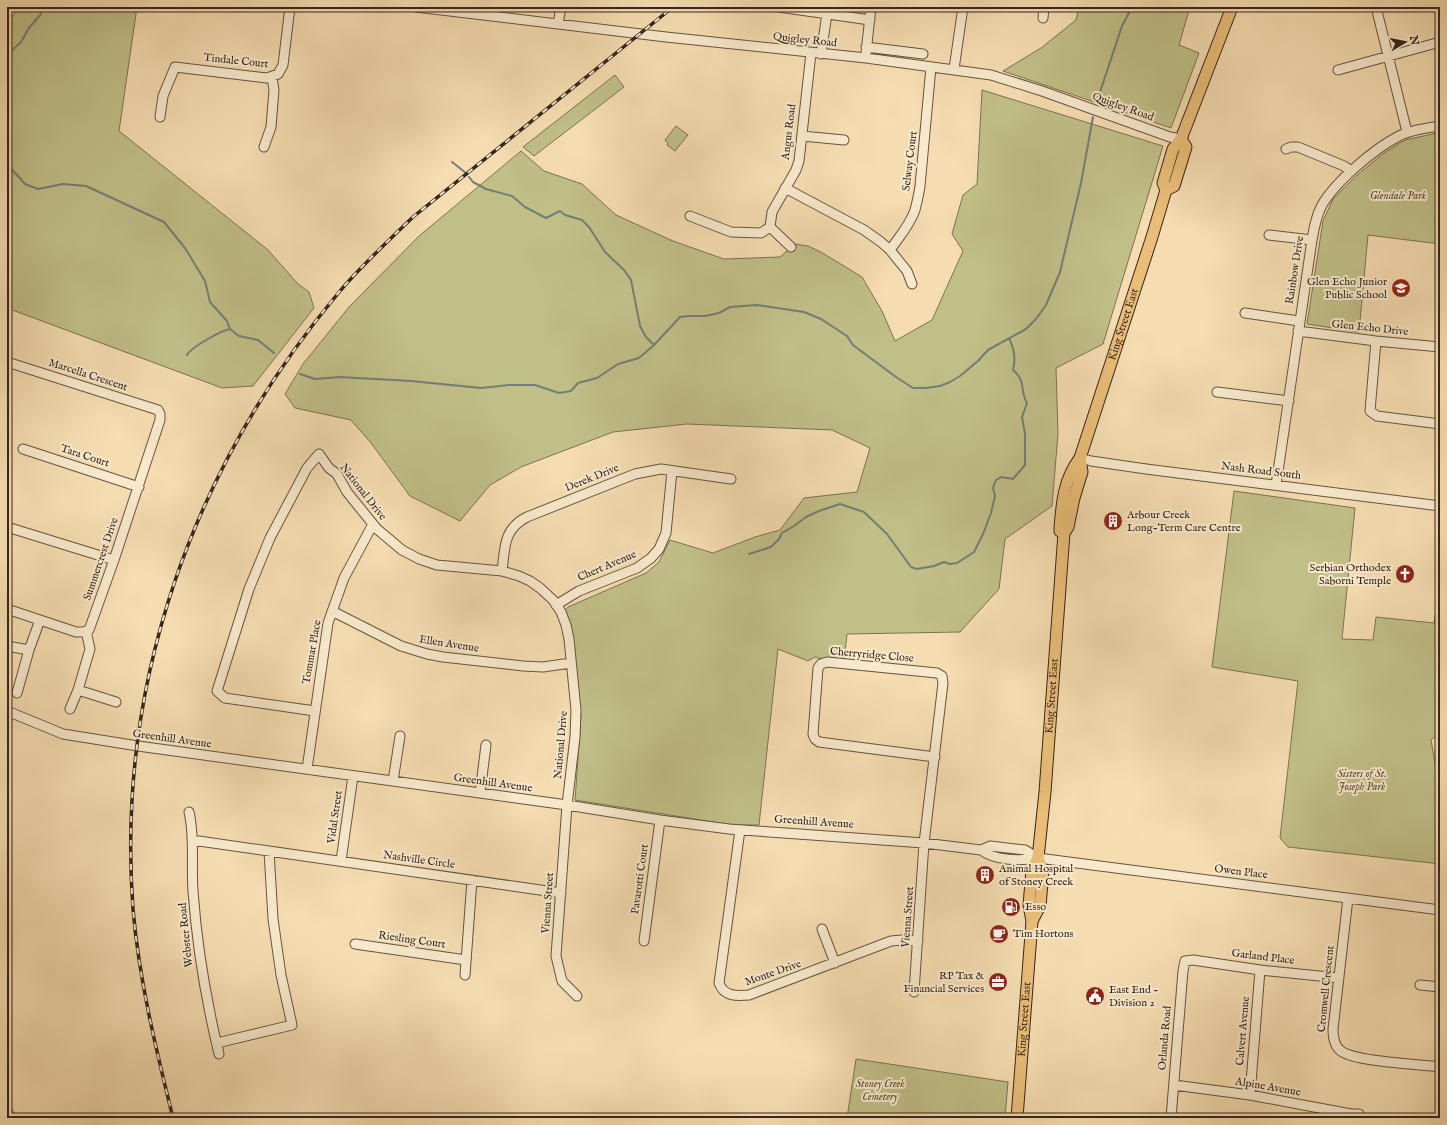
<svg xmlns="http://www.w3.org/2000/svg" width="1447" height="1125" viewBox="0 0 1447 1125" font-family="'IM FELL English',serif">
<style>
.green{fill:#c1bf88;stroke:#7c7252}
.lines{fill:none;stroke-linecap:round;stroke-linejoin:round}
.stream{stroke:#737f74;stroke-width:2}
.minor-casing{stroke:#665340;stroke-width:11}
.major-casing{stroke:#36251b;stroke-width:13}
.minor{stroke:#f8e9cc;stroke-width:9}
.major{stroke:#eabe78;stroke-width:11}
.rail-casing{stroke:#36251b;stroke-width:3.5}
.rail{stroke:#f8e9cc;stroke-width:2;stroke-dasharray:6;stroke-linecap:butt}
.labels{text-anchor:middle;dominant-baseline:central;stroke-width:4;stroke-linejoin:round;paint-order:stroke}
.street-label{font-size:11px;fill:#36251b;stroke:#f8e9cc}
.park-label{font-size:11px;font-style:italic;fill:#594c36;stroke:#f8e9cc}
.poi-label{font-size:11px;fill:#36251b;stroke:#f8e9cc;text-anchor:start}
</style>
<rect width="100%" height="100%" fill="#f5ddb1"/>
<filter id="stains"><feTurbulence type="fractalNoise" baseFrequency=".005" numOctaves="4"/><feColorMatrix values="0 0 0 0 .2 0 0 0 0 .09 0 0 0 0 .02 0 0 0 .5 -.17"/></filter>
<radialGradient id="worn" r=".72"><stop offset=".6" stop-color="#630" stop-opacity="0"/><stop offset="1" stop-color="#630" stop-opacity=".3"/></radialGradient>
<path class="green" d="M19,7H137L119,131L268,250L298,284L309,292L314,308L253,386L222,388L7,308V25Z
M1079,7H1190L1179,45L1199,53L1171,128L1003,71L1041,48L1076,20Z
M615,75L624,87L534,156L523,147Z
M982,90L1163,146L1103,344L1056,368L1058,434L1052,506L1005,539L999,589L960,632L847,634L844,662L827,661L815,657L808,661L778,649L759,825H732L575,800L581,716L568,631L562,615L568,607L646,573L659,562L670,540L713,553L755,537L780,530L804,498L857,492L870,448L832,430L687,424L613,432L521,467L490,485L460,521L410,496L371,443L351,420L295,408L285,394L303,364L349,307L419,236L521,151L544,171L582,184L616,215L673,241L724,259L780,257L795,244L808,246L821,252L862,277L882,311L895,341L932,320L963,251L952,234L963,195L977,184Z
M676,126L688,135L675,151L667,145L668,143L665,140Z
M1437,133H1440V244L1368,235L1359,332L1307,324L1323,221L1333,199L1356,176L1384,153L1405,140Z
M1234,491L1355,508L1342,639L1373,640L1376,617L1434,623L1440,580V739L1434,737L1431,740L1440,791V864L1288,847L1280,838L1298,681L1212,667Z
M856,1059L1008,1082L1005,1118H847Z
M7,1064L9,1065C10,1078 7,1091 10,1104C11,1109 15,1114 18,1118H7Z"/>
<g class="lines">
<path class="stream" d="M7,55L21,42L29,28L41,14L43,7
M1097,101L1122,26L1132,7
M452,162L466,173
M7,164L25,184L38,189L63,184L86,186L164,222L185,248L205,281L210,302L227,321L230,329L239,336L258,340L274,353
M469,177L473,182L486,189L512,196L525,207L546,218L560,211L565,215L582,220L589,227L605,252L624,270L631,280L640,326L646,337L654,345
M187,355C190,348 222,330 230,329
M300,374L315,379L340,377L411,381L481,388L509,385H535L559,393L571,391L578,383L597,378L618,364L639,358L654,345L680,317L688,316H705L719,313L730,307L757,305L804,312L821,319L847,336L853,345L896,377L913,388H926L940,386L950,382L960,376L978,361L988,350L1026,329L1036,319L1046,305L1060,272L1081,183L1093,117
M749,554L771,547L779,539L782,533L794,526L806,517L819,511L840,504L864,512L887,534L911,567L917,569L934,566L944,562L950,564L957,563L974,552L983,534L991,513L995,496L993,488L996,480L1001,477L1013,479L1025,465V434L1022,417L1027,403C1019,389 1027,382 1013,370C1016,358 1014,349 1009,338"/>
<g class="minor-casing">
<path id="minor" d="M416,7L666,37L866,58L991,75L1042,91L1170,137L1181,139
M779,7L870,20
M1376,7L1407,132
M1043,18L1044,7
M558,24L561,7
M866,47L923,54
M866,53L871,7
M821,54L827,14
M954,69L963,7
M1338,70L1440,42
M160,117L163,96L175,67L267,78L278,74L283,65L290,7
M802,136L844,140
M264,147L271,127L274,90L272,77
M1286,149L1291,147H1298L1344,166L1351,171
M785,188L864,230L881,242L890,250L907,271L912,284
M690,216L731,232L761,233L770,227
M770,227L772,212L796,170L799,161L811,53
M770,227L791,247
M1269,235L1312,240
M890,250C899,237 910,225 915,210C917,202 919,194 920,186L931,67
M1245,313L1299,321
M1298,331L1376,341L1440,347
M1376,341L1370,411L1377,416L1440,424
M7,362L158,410L160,414V420L114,560L89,630L83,632H76L7,609
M1217,392L1289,401
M23,449L139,487
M1080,458L1091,461L1146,469L1440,506
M1276,485L1312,240C1314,228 1316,216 1322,205C1336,181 1374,149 1399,136C1410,130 1427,128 1440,126
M7,527L114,560
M502,571C505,548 503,529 527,517L635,474L661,469L731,479
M556,605L579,591L637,568L651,558L659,549L666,533L672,471
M332,611L401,646L427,654L443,657L523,666L543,667L571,663
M7,646L29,650
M78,690L116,702
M17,693L29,650L40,620
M70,709L78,690L90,649L86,631
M7,711L63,734L138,746L567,805L660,820L729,829L924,843L981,850C995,861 1021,861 1038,858L1440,910
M315,711L225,698L217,691L249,589L270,538L307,468L319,454L329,468L337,474L347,492L377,529L402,550L419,559L437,565L502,571L519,576L530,581L540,588L553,600L561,612L566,625L569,639L576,710L575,737L567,805L556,956L562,981L577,996
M307,769L328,623L344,578L373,524
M393,781L400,736
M480,793L486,745
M189,812C195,837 191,865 193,891C197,947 206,1000 219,1054
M740,830L719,983C724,997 737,996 749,995L891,941L902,940L918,941
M192,840L561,893
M981,850L990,846L1025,850L1038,858
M341,861L353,776
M1348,898L1333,1029C1333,1037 1334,1046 1341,1051C1356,1062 1419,1064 1440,1067
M822,929L835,963
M644,941L660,820
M355,944L466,960
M465,975L472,880
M1420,985L1440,987
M914,992L924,843L943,683L942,676L937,673L827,662L821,664L818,668L813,734L815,739L819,742L935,757
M217,1043L292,1025L281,975L273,919L269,851
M1174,1085L1250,1095L1351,1114H1359
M1250,1095L1260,970
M1171,1118L1183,971L1185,961L1193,960L1260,970L1339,978"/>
</g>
<g class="major-casing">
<g id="major">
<path d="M1166,190L1174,186L1186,147L1181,139"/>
<path id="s1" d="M1064,533L1060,531V528C1062,502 1064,479 1080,458L1152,237L1166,190L1163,183L1173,149L1181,139L1232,7"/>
<path d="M1032,921L1040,906L1043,871L1038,858"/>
<path id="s2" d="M1017,1118L1032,921L1029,905L1032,870L1038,858L1045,792L1064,533L1068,527L1074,498L1082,472L1080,458"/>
</g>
</g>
<use href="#minor" class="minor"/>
<use href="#major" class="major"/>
<g class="rail-casing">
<path id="rail" d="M173,1118C156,1049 139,980 133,909C116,681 194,465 340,291C362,265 388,241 413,217L673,7"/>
</g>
<use href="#rail" class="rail"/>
</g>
<defs>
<g id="school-disc" transform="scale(1)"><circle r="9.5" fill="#8f2418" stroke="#f8e9cc"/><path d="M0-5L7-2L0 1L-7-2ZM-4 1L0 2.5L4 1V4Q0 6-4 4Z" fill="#fff"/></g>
<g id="building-disc" transform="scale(1)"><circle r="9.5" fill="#8f2418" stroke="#f8e9cc"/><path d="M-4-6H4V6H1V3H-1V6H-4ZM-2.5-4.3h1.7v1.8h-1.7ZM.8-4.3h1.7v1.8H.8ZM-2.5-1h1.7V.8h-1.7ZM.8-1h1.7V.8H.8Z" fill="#fff"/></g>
<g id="church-disc" transform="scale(1)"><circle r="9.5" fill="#8f2418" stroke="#f8e9cc"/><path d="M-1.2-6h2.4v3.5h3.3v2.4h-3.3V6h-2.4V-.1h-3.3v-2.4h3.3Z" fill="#fff"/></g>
<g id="fuel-disc" transform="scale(1)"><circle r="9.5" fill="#8f2418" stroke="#f8e9cc"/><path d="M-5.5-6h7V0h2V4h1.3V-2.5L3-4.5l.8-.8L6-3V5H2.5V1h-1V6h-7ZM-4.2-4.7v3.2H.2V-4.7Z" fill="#fff"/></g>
<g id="cafe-disc" transform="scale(1)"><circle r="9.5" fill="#8f2418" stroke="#f8e9cc"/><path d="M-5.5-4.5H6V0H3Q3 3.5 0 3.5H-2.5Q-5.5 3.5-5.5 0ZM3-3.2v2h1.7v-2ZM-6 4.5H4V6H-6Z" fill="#fff"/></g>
<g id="office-disc" transform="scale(1)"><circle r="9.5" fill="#8f2418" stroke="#f8e9cc"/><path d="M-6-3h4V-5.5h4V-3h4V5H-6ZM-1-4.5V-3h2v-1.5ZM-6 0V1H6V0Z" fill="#fff"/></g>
<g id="civic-disc" transform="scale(1)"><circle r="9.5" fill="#8f2418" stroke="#f8e9cc"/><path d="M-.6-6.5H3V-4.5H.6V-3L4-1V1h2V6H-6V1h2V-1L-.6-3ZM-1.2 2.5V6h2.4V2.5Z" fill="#fff"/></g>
</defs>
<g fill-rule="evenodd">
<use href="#school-disc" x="1401" y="288"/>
<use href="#building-disc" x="1113" y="521"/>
<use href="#church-disc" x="1405" y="574"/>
<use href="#building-disc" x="985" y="875"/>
<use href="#fuel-disc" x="1011" y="907"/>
<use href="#cafe-disc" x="999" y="934"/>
<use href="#office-disc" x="998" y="982"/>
<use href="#civic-disc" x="1095" y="996"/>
</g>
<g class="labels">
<g class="street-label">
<text transform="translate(805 40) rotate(6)">Quigley Road</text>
<text transform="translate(236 61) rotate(6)">Tindale Court</text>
<text transform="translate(1123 107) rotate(20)">Quigley Road</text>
<text transform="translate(789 132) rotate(-83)">Angus Road</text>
<text transform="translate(910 161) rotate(-83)">Selway Court</text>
<text transform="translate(1295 270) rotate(-81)">Rainbow Drive</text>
<text stroke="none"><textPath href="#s1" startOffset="222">King Street East</textPath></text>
<text transform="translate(1370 328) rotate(6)">Glen Echo Drive</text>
<text transform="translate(88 375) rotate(18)">Marcella Crescent</text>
<text transform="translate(85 456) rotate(18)">Tara Court</text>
<text transform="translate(1261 471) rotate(7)">Nash Road South</text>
<text transform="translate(592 478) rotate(-22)">Derek Drive</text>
<text transform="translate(363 492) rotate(52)">National Drive</text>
<text transform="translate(101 559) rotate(-71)">Summercrest Drive</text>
<text transform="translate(607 566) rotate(-23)">Chert Avenue</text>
<text transform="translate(449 644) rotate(9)">Ellen Avenue</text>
<text transform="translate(312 652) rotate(-80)">Tommar Place</text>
<text transform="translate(872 655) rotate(5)">Cherryridge Close</text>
<text stroke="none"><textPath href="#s2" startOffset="425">King Street East</textPath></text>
<text transform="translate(172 739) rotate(8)">Greenhill Avenue</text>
<text transform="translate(561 745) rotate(-85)">National Drive</text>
<text transform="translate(493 783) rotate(8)">Greenhill Avenue</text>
<text transform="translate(335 817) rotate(-82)">Vidal Street</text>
<text transform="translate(814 822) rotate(4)">Greenhill Avenue</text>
<text transform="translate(419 860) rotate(8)">Nashville Circle</text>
<text transform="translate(1241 872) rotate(7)">Owen Place</text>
<text transform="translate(640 879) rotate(-82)">Pavarotti Court</text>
<text transform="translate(548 903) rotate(-86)">Vienna Street</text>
<text transform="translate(908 917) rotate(-86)">Vienna Street</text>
<text transform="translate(186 935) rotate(-96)">Webster Road</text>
<text transform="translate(412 940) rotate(8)">Riesling Court</text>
<text transform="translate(1263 957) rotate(7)">Garland Place</text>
<text transform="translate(773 973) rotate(-19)">Monte Drive</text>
<text transform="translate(1326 989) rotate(-84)">Cromwell Crescent</text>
<text stroke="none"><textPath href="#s2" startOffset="99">King Street East</textPath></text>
<text transform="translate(1243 1031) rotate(-85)">Calvert Avenue</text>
<text transform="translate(1165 1038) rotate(-85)">Orlanda Road</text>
<text transform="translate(1268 1087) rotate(10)">Alpine Avenue</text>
</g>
<g class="park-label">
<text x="1398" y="196">Glendale Park</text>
<text x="1362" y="774">Sisters of St.<tspan x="1362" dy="13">Joseph Park</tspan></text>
<text x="880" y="1084">Stoney Creek<tspan x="880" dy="13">Cemetery</tspan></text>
</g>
<g class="poi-label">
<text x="1387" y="282" text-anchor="end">Glen Echo Junior<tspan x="1387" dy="13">Public School</tspan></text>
<text x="1127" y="515">Arbour Creek<tspan x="1127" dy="13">Long-Term Care Centre</tspan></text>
<text x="1391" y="568" text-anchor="end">Serbian Orthodex<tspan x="1391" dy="13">Saborni Temple</tspan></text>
<text x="999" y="869">Animal Hospital<tspan x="999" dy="13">of Stoney Creek</tspan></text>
<text x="1025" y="907">Esso</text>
<text x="1013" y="934">Tim Hortons</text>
<text x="984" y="976" text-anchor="end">RP Tax &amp;<tspan x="984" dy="13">Financial Services</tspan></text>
<text x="1109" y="990">East End -<tspan x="1109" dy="13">Division 2</tspan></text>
</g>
</g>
<rect width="1447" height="1125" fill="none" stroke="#f5ddb1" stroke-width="24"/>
<rect x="8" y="8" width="1431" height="1109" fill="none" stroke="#36251b" stroke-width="2"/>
<rect x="12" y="12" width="1423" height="1101" fill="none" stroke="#36251b"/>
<g transform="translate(1405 42) rotate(80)" stroke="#f8e9cc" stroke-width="3" paint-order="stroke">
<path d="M0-3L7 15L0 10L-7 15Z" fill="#36251b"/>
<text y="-6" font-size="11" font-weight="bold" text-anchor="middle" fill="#36251b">N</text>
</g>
<rect width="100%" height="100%" filter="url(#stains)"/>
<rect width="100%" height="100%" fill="url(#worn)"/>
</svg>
